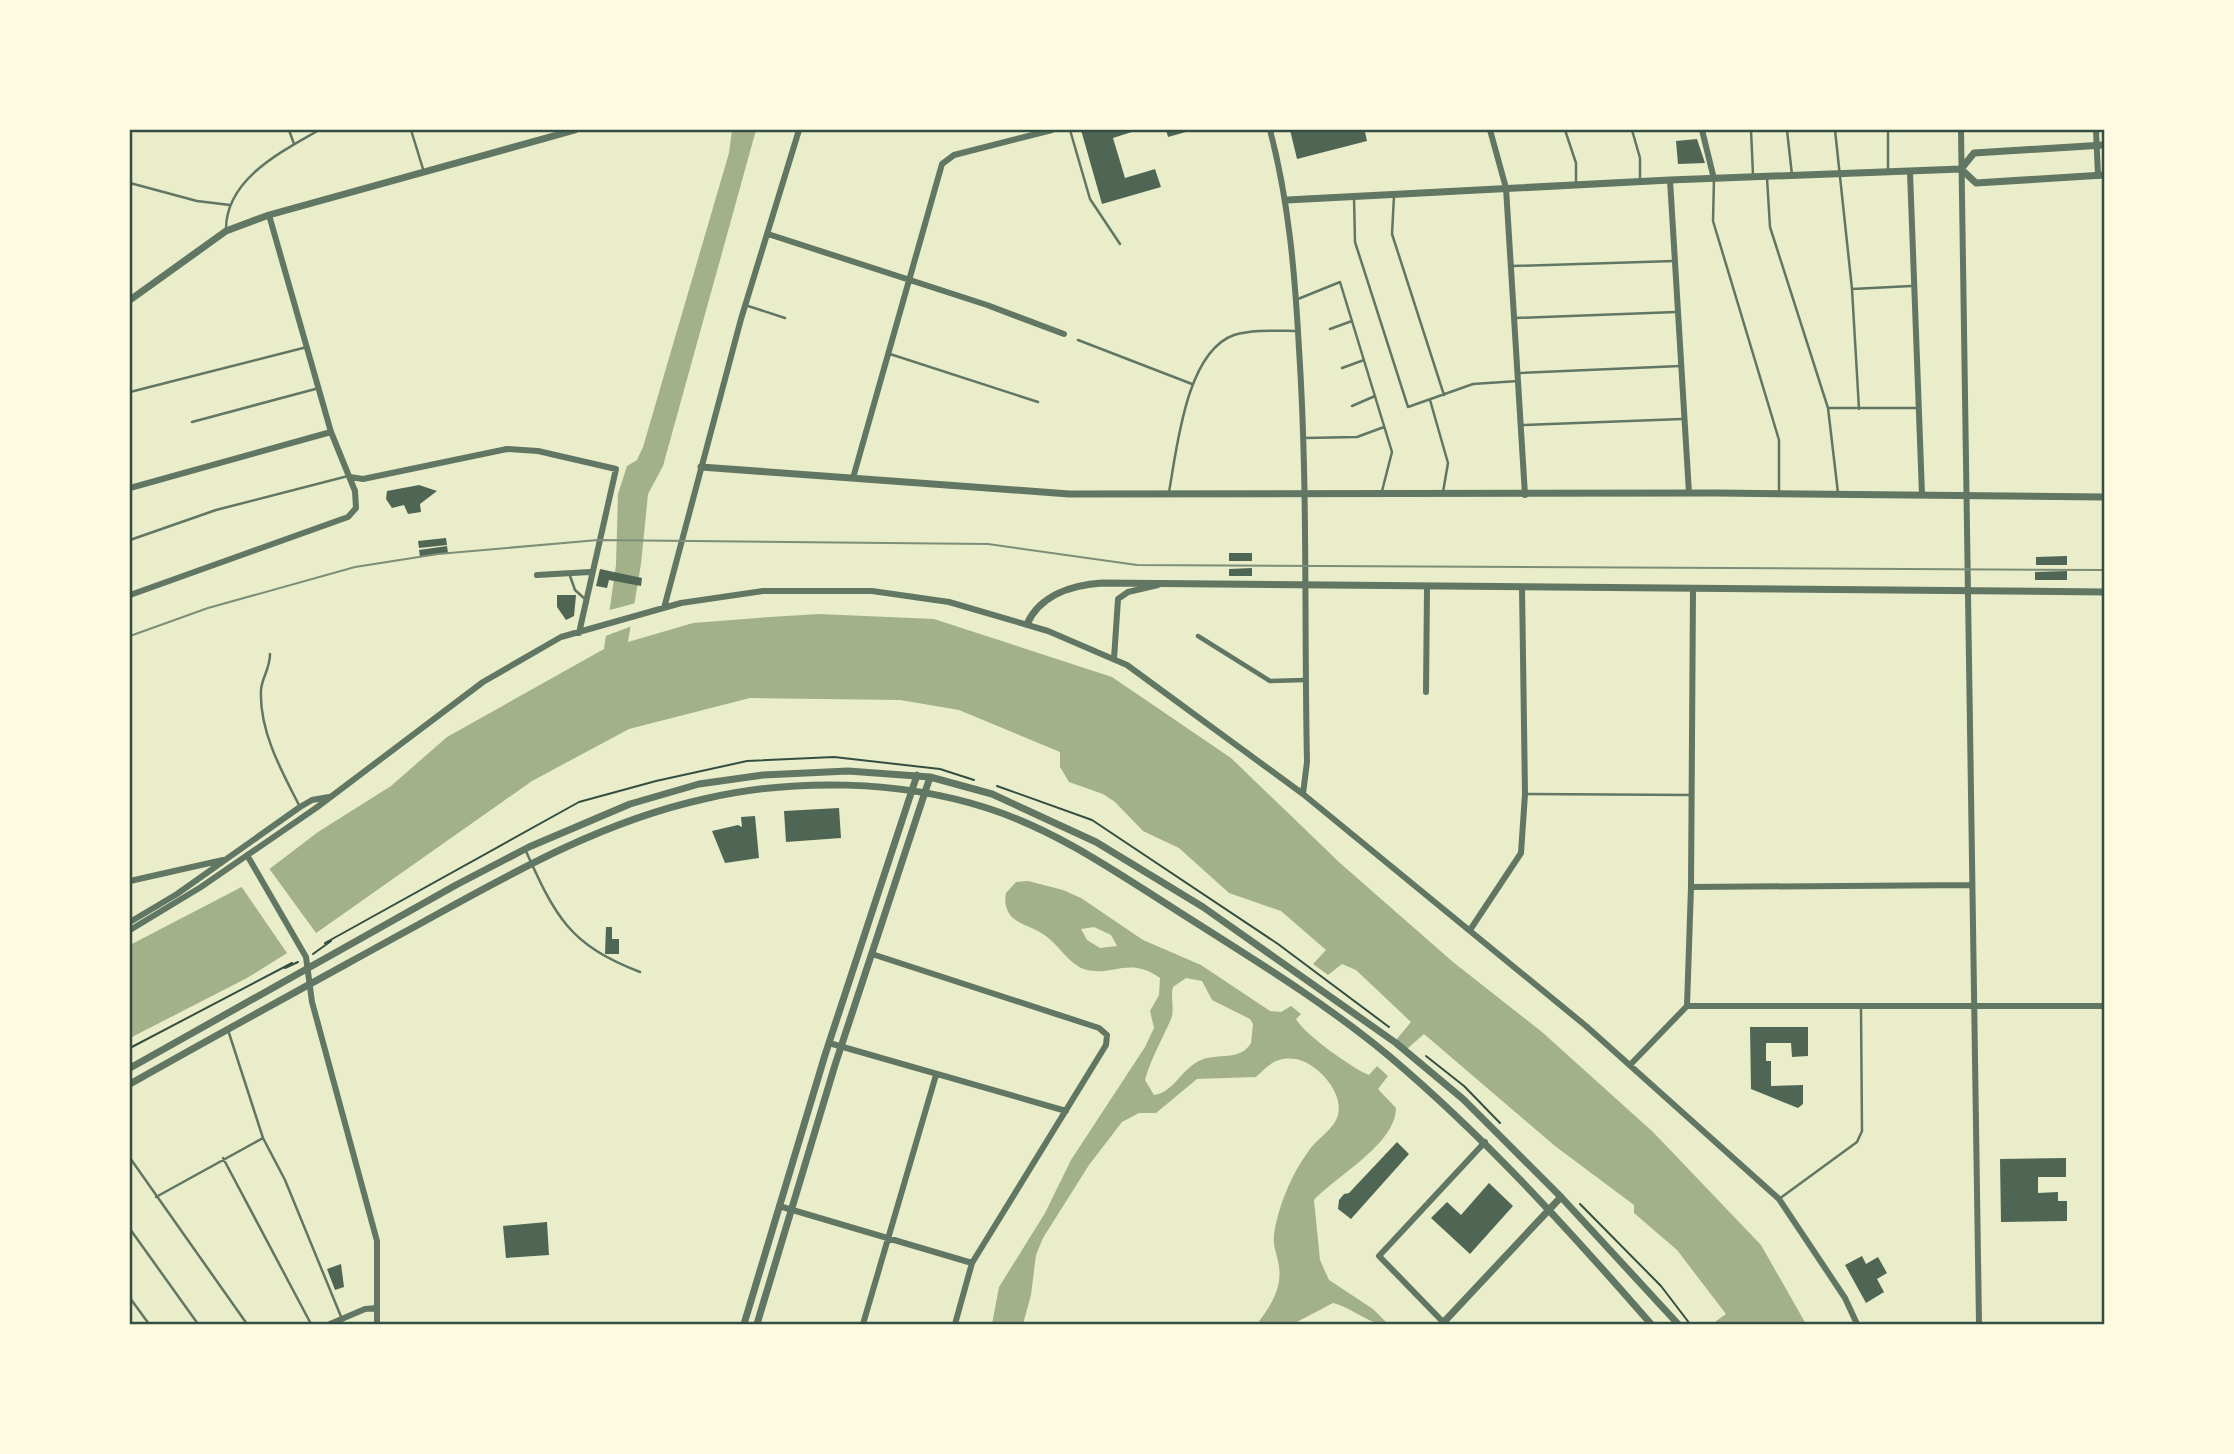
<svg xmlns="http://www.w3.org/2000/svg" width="2234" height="1454" viewBox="0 0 2234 1454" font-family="'DejaVu Sans',sans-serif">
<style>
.water{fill:#a3b18a;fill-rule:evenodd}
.pier{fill:#e9edc9}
.building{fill:#4f6655}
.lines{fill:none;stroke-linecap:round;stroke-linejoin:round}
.path{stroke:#344e41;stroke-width:2}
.service{stroke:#617663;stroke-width:2.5}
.pedestrian{stroke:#617663;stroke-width:4.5}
.minor{stroke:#617663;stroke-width:6}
.tertiary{stroke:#617663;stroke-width:7}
.tram{stroke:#7c8e77;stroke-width:2}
.neatline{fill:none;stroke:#344e41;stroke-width:2.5}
</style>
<rect width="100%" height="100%" fill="#e9edc9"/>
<path class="water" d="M732,130H756L663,466L648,494L641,564L628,642L693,623L770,617L819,614L934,619L1112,677L1231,758L1340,863L1453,962L1542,1032L1653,1132L1761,1245L1806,1324H1712L1726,1314L1677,1250L1634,1213V1205L1555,1146L1424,1034L1407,1049L1396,1040L1411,1022L1356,970L1342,964L1328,975L1313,964L1326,950L1281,911L1229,893L1179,848L1143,831L1115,802L1103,794L1069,782L1060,767V752L959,710L900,700L750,698L629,729L532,781L292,950L247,978L130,1038V945L255,880L318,832L391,786L447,737L604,649L616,565L618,494L627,466L637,460L643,447L729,153Z
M1028,881L1063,890L1081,898L1143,940L1201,965L1270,1011L1281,1012L1291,1006L1301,1014L1296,1019C1304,1034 1353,1069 1369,1075L1377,1066L1388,1076L1378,1089L1396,1108C1396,1144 1336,1176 1314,1200L1320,1260L1329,1280L1373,1309L1388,1324C1369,1325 1353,1308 1333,1303L1293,1324H1257C1271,1305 1284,1287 1278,1261C1276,1251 1273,1246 1274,1235C1278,1207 1291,1175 1308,1152C1317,1138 1333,1131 1338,1115C1344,1092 1317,1063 1296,1059C1276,1056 1269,1065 1256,1077L1197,1079L1156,1113H1139L1122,1122L1089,1165L1043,1238L1036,1255L1031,1295L1023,1324H992L999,1287L1045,1213L1071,1160L1145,1047L1154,1028L1150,1011L1159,995L1160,978C1130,956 1113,976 1087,970C1069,966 1058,942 1041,933C1032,927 1021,925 1013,918C1006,912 1004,901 1006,893L1016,882ZM1094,927L1111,935L1117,946L1100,948L1087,940L1081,929ZM1186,978L1202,981L1212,1000L1250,1019L1253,1024L1251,1043C1241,1061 1218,1053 1201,1060C1183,1067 1173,1093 1154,1095L1145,1080C1151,1058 1162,1040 1171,1019C1175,1009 1170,998 1173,987Z"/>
<path class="pier" d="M636,603L632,626L603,637L606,611Z
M268,867L319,937L289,956L241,886Z"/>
<path class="building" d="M1081,130H1138L1113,138L1125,178L1155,169L1161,187L1102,204Z
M1166,130H1193L1168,137Z
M1290,130H1372L1365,132L1367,141L1297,159Z
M1697,139L1705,163L1678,164L1676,141Z
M419,485L437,491L420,504L421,512L408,514L404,505L392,508L386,499L387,491Z
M446,538L447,545L419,548L418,541Z
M447,546L448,553L420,557L419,550Z
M1229,553H1252V561H1229Z
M2067,556V565H2036V557Z
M1252,568V576H1229V569Z
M600,569L642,578L641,586L609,580L607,588L596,586Z
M2067,571V580H2035V572Z
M557,595H576L574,616L566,620L557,607Z
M839,808L841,838L786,842L784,811Z
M755,816L759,858L725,863L712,831L738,825L742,827L741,817Z
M606,927H612V939H619V954H605Z
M1750,1027H1808V1056L1792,1057L1791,1043H1766V1061H1771V1086L1803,1085V1104L1798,1108L1751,1089Z
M1397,1142L1409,1154L1351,1219L1338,1209L1339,1200L1344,1194L1349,1193Z
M2066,1158V1177H2038V1193L2058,1192V1201H2067V1221L2001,1222L2000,1159Z
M1489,1183L1513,1206L1470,1254L1431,1218L1447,1202L1461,1215Z
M547,1222L549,1255L506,1258L503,1226Z
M1862,1256L1866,1264L1878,1257L1887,1273L1877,1279L1884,1292L1866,1303L1845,1265Z
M341,1264L344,1287L335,1290L327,1269Z"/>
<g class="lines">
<path class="path" d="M997,786L1092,820L1278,944L1389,1027
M325,943L579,802L656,781L747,761L834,757L940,769L974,780
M313,954L331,941
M285,968L298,962
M130,1048L292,963
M1426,1056L1464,1086L1500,1123
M1580,1204L1661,1286L1690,1324"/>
<path class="service" d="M289,130L294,144
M411,130L423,169
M1070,130L1090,199L1120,244
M1565,130L1576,163V185
M1632,130L1640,158V181
M1751,130L1753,175
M1787,130L1792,175
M1835,130L1852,289L1859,409
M1888,130V172
M1767,178L1770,227L1828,408L1838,493
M1714,179L1713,221L1779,440V491
M130,183L197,201L230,205
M1394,196L1392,234L1444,395
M1354,197L1355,242L1408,407L1473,384L1518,381
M226,229C226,179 281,152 319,130
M1512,266L1674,261
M1852,289L1911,286
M1298,299L1340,282L1392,452L1382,491
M745,305L785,318
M1515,318L1676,312
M1330,329L1352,321
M1078,340L1192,384
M890,354L1038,402
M1342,368L1364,360
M1518,373L1680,366
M130,392L307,347
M1430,400L1448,463L1443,492
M1352,406L1375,396
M1828,408H1919
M192,422L319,388
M1521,425L1682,419
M1305,438L1357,437L1384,427
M1169,492C1177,448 1186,352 1234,335C1254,329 1278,331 1298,331
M130,540L216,510L348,476
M569,573L575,590L585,599
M270,654C270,669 262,677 261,690C259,731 282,772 300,807
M1527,794L1692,795
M525,849C555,916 569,945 640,972
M228,1030L263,1138L285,1180L342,1319
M130,1158L247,1324
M223,1158L311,1324
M156,1197L263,1138
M1779,1199L1857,1142L1862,1131L1861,1009
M130,1229L198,1324
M130,1298L149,1324"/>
<path class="pedestrian" d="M1198,636L1270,681L1305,680"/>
<path class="minor" d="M1270,130C1289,202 1295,275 1299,349C1308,487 1304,624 1307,762L1303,794
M1490,130L1506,188L1525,495
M1702,130L1714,179
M1961,130L1979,1324
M2096,130L2098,176
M1910,172L1922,494
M1670,180L1689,493
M768,234L987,305L1064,334
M350,477L363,479L507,449L538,451L616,469L579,633
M853,478L942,164L954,155L1052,130
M130,488L331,432
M537,575L590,572
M130,595L348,517L356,508L355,491L331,432L269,215
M664,608L741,319L799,130
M1114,659L1118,599L1128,592L1158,585
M1426,692L1427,588
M247,855L306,957L312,1002L377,1241V1324
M130,881L223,860
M1691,887L1972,885
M130,922L177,894L300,807L312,800L329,797
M130,930L201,887L316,808L483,682L561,637L681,603L763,591H872L949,602L1048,631L1127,665L1303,794L1586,1026L1779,1199L1845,1298L1857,1324
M1470,930L1521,853L1525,794L1522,587
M872,954L1099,1028L1107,1035L1106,1045L972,1263L955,1324
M1687,1006H2104
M829,1043L1066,1111
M1630,1065L1687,1006L1691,887L1693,589
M779,1206L972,1263
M330,1324L365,1309L377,1308
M863,1324L936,1075
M1445,1324L1379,1256L1485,1142"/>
<path class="tertiary" d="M1961,169L1974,153L2104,145
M1287,200L1670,180L1961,169L1976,183L2104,175
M130,300L226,231L269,215L575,130
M701,467L1069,494L1717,493L2104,497
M1027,624C1040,595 1072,585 1102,583L2104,592
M130,1068L456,885L529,847L630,804L699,784L763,775L848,771L930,777L992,794L1096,842L1203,907L1396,1043L1463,1099L1561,1197L1678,1324
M130,1084C220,1033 312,983 403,933C500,880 595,823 704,799C794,778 900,780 987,808C1056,830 1116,872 1176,910C1248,956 1323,1001 1389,1056C1485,1137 1569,1230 1651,1324
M744,1324L825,1055L917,775
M757,1324L835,1065L930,777
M1442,1324L1561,1197"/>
<path class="tram" d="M130,636L208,608L355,567L438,554L598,540L988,544L1137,565L2104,570"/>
</g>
<rect width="2234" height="1454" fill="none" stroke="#fefae0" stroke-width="262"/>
<rect x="131" y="131" width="1972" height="1192" class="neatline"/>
</svg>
